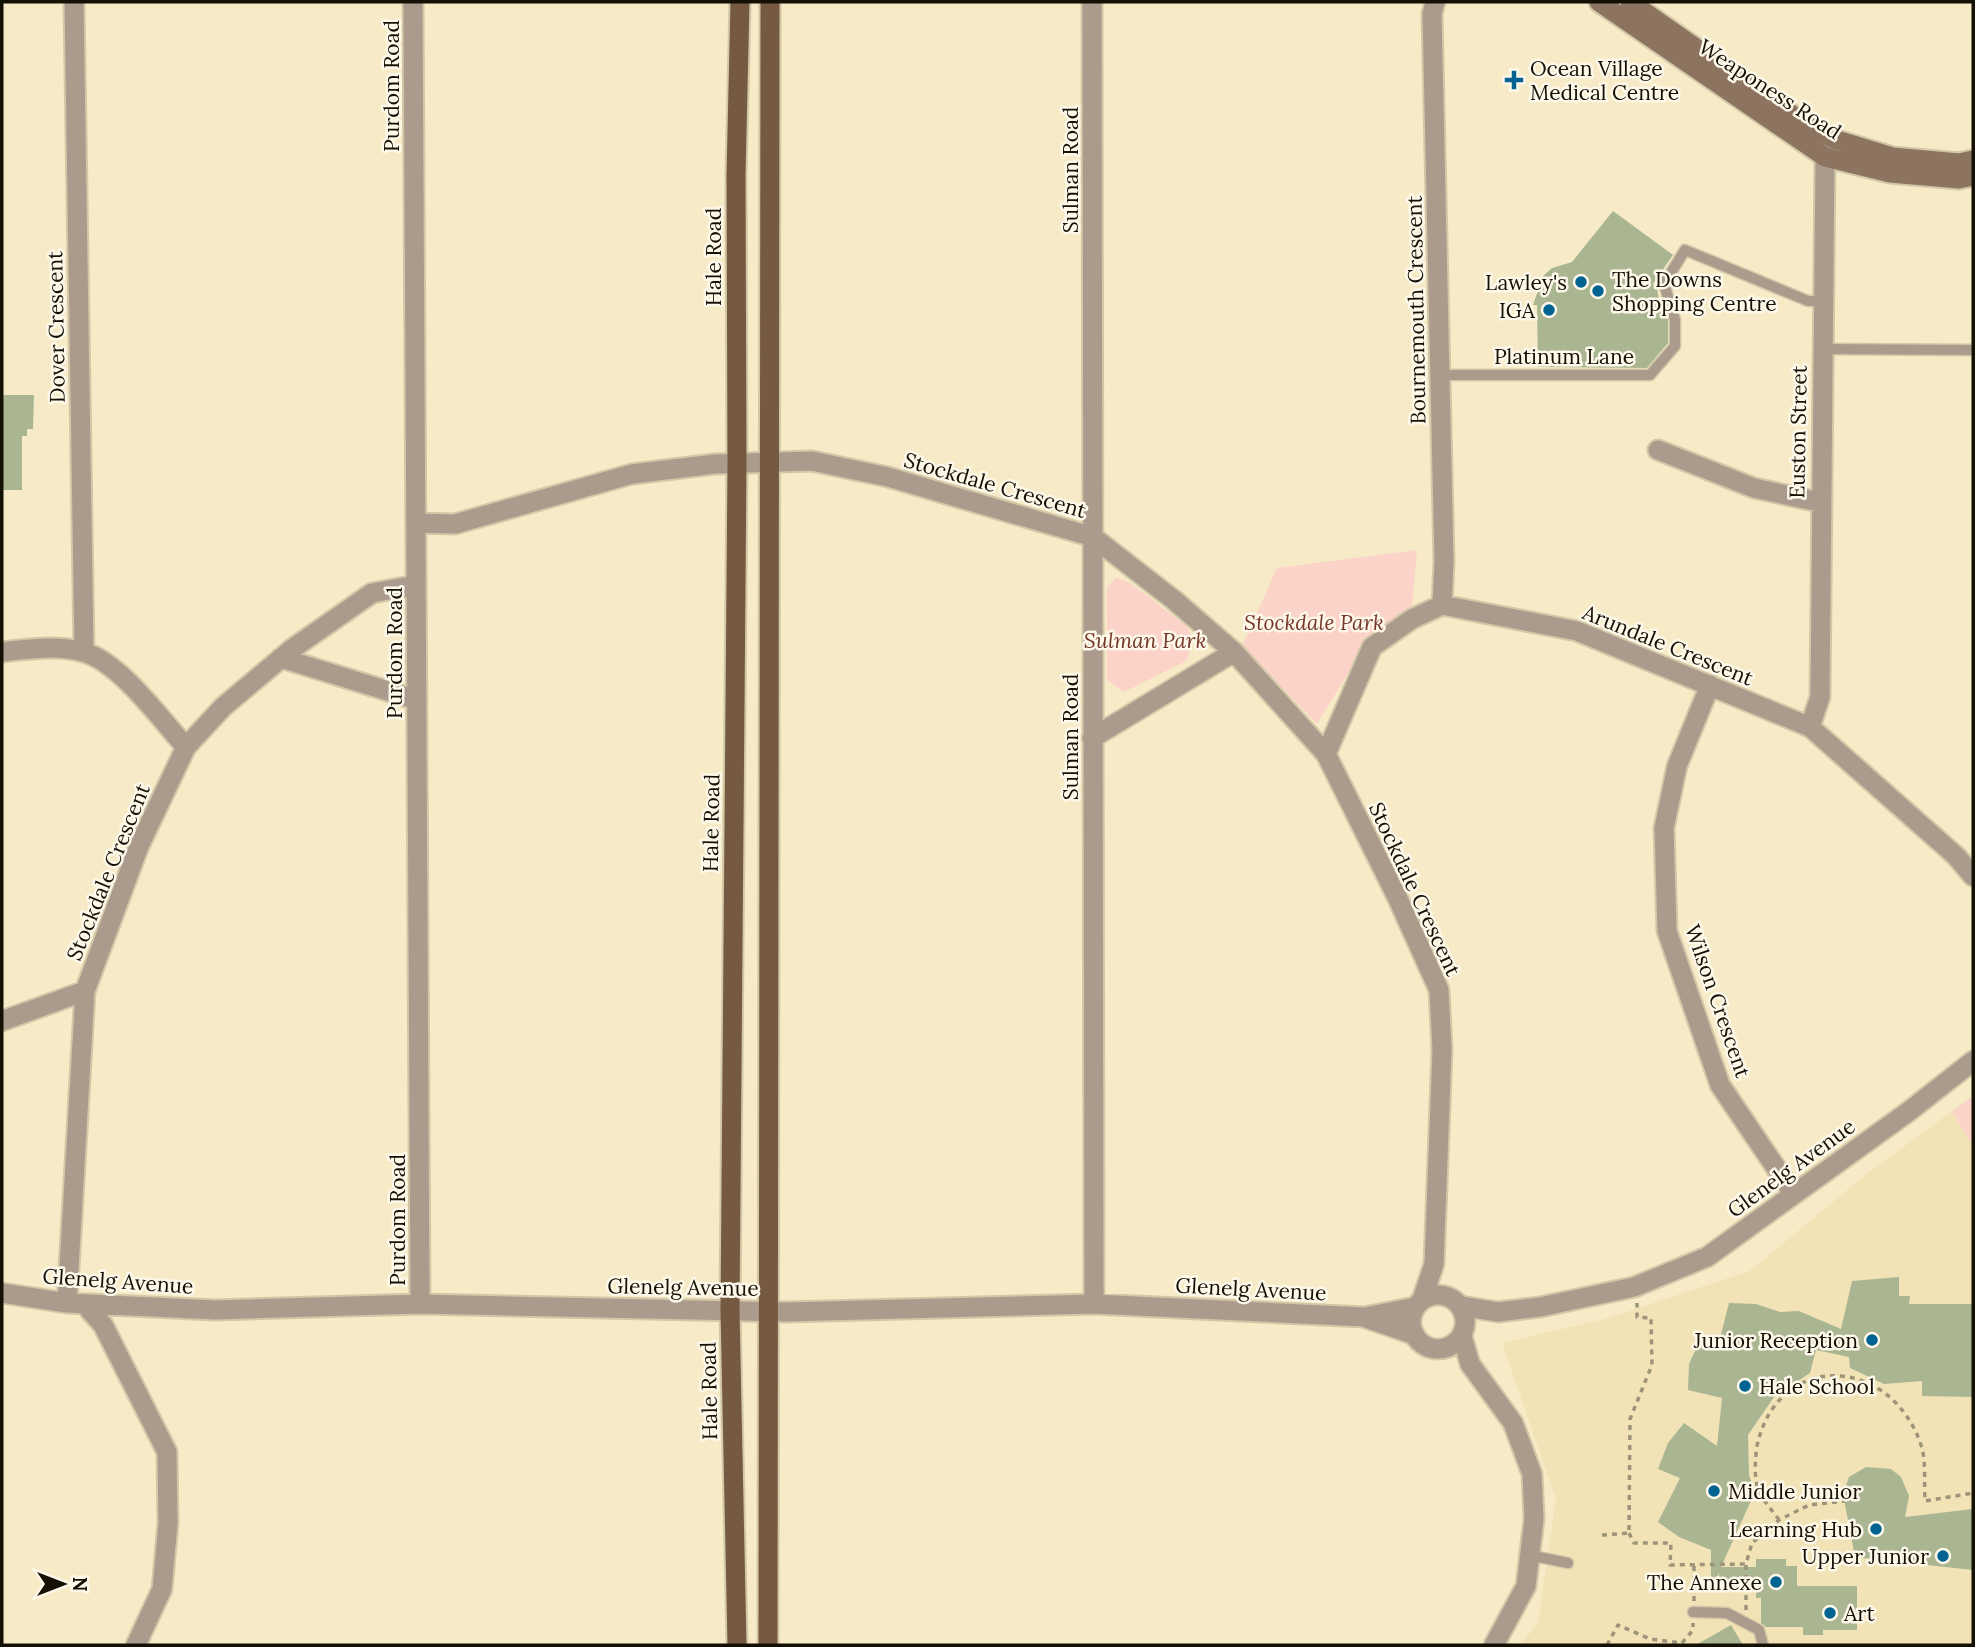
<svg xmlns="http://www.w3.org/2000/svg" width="1975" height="1647" viewBox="0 0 1975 1647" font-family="Lora,serif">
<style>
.built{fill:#f1e3b6}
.green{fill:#fbd3c9}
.building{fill:#aab592}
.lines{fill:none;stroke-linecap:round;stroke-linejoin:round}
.service-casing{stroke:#d2c8a7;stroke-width:13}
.minor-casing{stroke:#d2c8a7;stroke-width:23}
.secondary-casing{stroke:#d2c8a7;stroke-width:23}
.primary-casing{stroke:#d2c8a7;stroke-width:23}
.path{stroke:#9d957a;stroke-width:3.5;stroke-dasharray:5 5;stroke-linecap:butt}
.service{stroke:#ab9b8d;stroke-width:10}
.minor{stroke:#ab9b8d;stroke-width:19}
.secondary{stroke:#8c7460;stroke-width:19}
.primary{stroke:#755940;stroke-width:19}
.poi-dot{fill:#006392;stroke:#fdf8ea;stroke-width:2.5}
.labels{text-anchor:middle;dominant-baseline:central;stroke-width:5;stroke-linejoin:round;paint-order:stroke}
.poi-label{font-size:21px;fill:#141004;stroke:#fdf8ea;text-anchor:end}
.street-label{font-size:21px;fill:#141004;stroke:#fdf8ea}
.park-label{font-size:21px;font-style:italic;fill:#763729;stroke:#fdf8ea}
</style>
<rect width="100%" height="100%" fill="#f6ebc6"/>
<path class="built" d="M1973,1096V1645H1520L1538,1623L1556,1499L1502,1343L1605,1319L1750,1271L1869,1172Z"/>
<path class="green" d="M1417,550L1412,605L1366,644L1317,724L1242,646L1277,568Z
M1116,578L1129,582L1187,626L1194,642L1186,661L1124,692L1107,680V587Z
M1973,1096V1146L1952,1112Z"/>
<path class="building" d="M1613,211L1673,255L1653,284L1657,288L1660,308H1664L1668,321V343L1647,368L1538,367L1537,305H1533L1543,276L1552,268L1572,262Z
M2,395H34L33,429H27V436H22V490H2Z
M1899,1277V1296H1910L1909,1304H1973V1397L1922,1396V1381L1884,1384L1850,1368L1849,1357L1816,1350L1810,1373L1774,1397L1748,1435L1749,1475L1755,1492L1721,1567H1756V1559H1786V1566H1797V1586H1857V1630H1823V1635H1803V1627H1766L1761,1623V1598H1756V1585H1719V1573L1711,1590V1550L1679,1537L1658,1522L1680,1478L1658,1469L1668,1443L1684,1423L1717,1446L1722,1398L1688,1390L1689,1364L1699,1342L1718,1346L1729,1303L1756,1304L1780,1312L1799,1311L1841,1329L1852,1281Z
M1866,1467L1891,1469L1901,1477L1909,1496L1905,1517L1973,1509V1570L1855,1557L1843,1494L1849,1477Z
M1731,1625L1743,1645H1696Z"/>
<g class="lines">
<g class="service-casing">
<path id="service" d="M1823,349L1973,350
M1440,375H1650L1675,346V320L1664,284L1685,250L1808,301H1823
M1529,1555L1568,1563
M1693,1612L1727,1613L1759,1630L1763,1645"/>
</g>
<g class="minor-casing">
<path id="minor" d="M74,2L84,652
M413,2L420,1304
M1092,2L1094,1304
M1435,2L1432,14L1444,562L1442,605
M1658,450L1754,488L1819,502
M416,523L455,524L632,474L715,464L812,461L888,477L1093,537L1174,600L1234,652L1326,754L1398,899L1439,990L1442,1050L1434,1264L1422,1300
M2,652C26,649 59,645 83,652C119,661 161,720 186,747
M281,658L417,700
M1710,685L1677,766L1664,828L1667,931L1720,1085L1793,1193
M1810,727L1820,697L1825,157L1831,143
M1092,738L1234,652
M1326,754L1372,647L1412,619L1442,605L1577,631L1810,727L1956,856L1973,876
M2,1021L85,991
M2,1293L67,1303L215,1310L420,1304L786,1312L1094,1304L1365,1317L1415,1307
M1411 1322a27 27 0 1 1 54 0a27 27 0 1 1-54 0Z
M67,1303L85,991L139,846L186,747L223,707L292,649L372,593L416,585
M84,1304L103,1325L167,1452L168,1523L162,1589L136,1645
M1461,1306L1498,1312L1540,1307L1634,1287L1707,1257L1908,1112L1973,1061
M1366,1318L1415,1335
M1462,1336L1470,1364L1513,1423L1532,1474L1534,1519L1526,1586L1494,1645"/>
</g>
<g class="secondary-casing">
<path id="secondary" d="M1599,2L1825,157L1890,173L1959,179L1973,176
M1630,2L1798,119L1834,139L1893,157L1959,163L1973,160"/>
</g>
<g class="primary-casing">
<path id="primary" d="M737,1645L730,1311L737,463L736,175L740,2
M768,1645L770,2"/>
</g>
<path class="path" d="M1779,1520C1773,1511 1762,1500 1758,1489C1754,1477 1755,1459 1757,1446C1778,1349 1893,1355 1922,1448C1926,1464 1924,1485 1925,1501L1973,1493
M1629,1533L1634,1543H1671L1670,1565L1746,1564
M1602,1535L1629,1533L1630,1419L1652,1365L1651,1318L1637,1317V1303
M1694,1601V1564
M1746,1610V1564L1752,1543L1779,1520L1809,1505L1845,1501
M1607,1645L1618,1625L1650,1639L1682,1643L1693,1630V1623"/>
<use href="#service" class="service"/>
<use href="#minor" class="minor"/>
<use href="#secondary" class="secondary"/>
<use href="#primary" class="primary"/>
</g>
<g class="poi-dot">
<path d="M1510.5 69.5h7v7h7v7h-7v7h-7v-7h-7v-7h7z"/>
<circle cx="1581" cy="282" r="7"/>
<circle cx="1598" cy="291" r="7"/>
<circle cx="1549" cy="310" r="7"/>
<circle cx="1872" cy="1340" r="7"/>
<circle cx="1745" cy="1386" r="7"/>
<circle cx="1714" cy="1491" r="7"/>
<circle cx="1876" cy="1529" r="7"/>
<circle cx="1943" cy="1556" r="7"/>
<circle cx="1776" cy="1582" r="7"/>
<circle cx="1830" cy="1613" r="7"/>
</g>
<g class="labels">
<g class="poi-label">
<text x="1530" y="68" text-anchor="start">Ocean Village<tspan x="1530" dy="24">Medical Centre</tspan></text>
<text x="1612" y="279" text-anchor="start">The Downs<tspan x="1612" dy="24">Shopping Centre</tspan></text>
<text x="1567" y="282">Lawley's</text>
<text x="1535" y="310">IGA</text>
<text x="1858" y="1340">Junior Reception</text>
<text x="1759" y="1386" text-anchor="start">Hale School</text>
<text x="1728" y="1491" text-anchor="start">Middle Junior</text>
<text x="1862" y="1529">Learning Hub</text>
<text x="1929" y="1556">Upper Junior</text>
<text x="1762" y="1582">The Annexe</text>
<text x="1844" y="1613" text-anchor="start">Art</text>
</g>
<g class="street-label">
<text transform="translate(391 86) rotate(-90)">Purdom Road</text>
<text transform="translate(1770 89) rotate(33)">Weaponess Road</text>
<text transform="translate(1070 170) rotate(-90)">Sulman Road</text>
<text transform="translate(713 257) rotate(-90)">Hale Road</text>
<text transform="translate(1416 310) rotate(-91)">Bournemouth Crescent</text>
<text transform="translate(56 327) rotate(-91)">Dover Crescent</text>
<text x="1564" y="356">Platinum Lane</text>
<text transform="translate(1798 432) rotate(-89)">Euston Street</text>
<text transform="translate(995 485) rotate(16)">Stockdale Crescent</text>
<text transform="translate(1668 645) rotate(22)">Arundale Crescent</text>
<text transform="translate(394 653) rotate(-90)">Purdom Road</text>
<text transform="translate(1070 737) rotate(-90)">Sulman Road</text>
<text transform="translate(711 823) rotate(-89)">Hale Road</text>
<text transform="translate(108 872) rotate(-68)">Stockdale Crescent</text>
<text transform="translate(1415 889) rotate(65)">Stockdale Crescent</text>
<text transform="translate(1718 1001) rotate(71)">Wilson Crescent</text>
<text transform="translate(1791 1168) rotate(-36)">Glenelg Avenue</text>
<text transform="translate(397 1220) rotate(-90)">Purdom Road</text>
<text transform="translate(118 1281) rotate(4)">Glenelg Avenue</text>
<text transform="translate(683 1287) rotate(1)">Glenelg Avenue</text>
<text transform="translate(1251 1289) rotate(3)">Glenelg Avenue</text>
<text transform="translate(709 1391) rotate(-91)">Hale Road</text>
</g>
<g class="park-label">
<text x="1314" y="622">Stockdale Park</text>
<text x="1145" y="640">Sulman Park</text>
</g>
</g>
<rect width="1975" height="1647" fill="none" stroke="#141004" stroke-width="7"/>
<g transform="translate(63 1584) rotate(90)" stroke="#fdf8ea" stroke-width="5" paint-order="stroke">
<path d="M0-5L12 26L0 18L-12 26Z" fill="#141004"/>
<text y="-10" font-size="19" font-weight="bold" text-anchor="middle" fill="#141004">N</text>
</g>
</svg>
